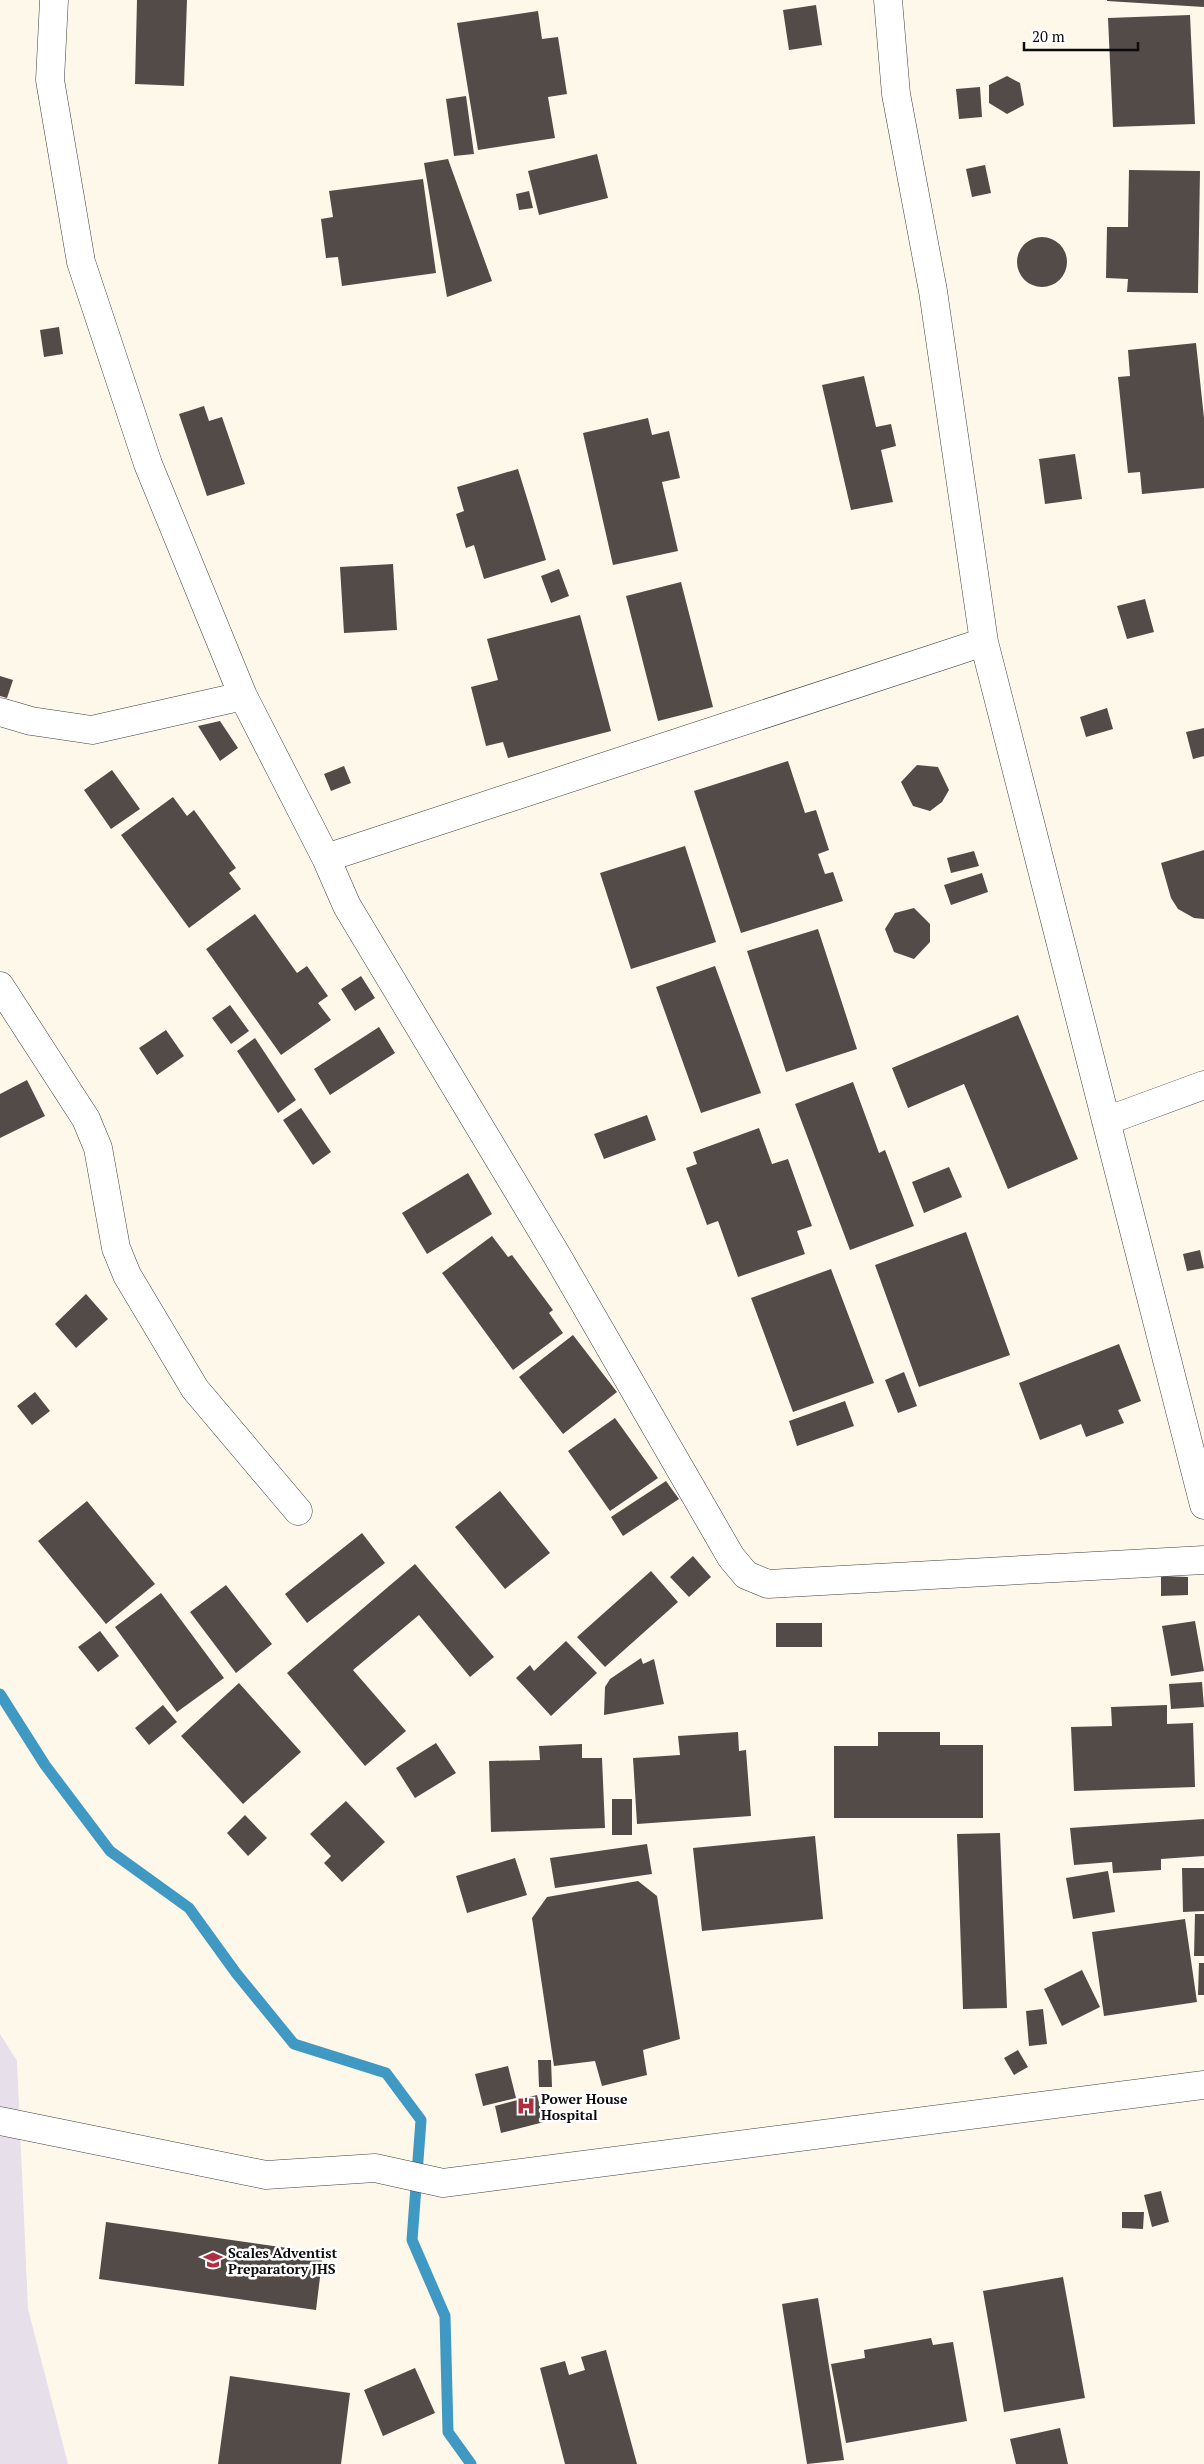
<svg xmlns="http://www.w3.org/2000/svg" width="1204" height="2464" viewBox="0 0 1204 2464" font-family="'PT Serif',serif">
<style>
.industrial{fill:#e7dfe9}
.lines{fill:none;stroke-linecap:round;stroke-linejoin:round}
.stream{stroke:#4099c2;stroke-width:11}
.building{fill:#524b48}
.street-casing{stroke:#3e3e3e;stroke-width:29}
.street{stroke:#fff;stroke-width:28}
.labels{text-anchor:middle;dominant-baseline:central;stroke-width:5;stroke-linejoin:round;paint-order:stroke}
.poi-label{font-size:14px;font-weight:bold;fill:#0b0b0b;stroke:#fff;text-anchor:start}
</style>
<rect width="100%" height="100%" fill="#fdf8ea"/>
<path class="industrial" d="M0,2034L17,2061L28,2309L68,2464H0Z"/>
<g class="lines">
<path class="stream" d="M0,1694L45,1765L110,1851L189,1908L236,1973L294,2044L386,2073L421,2120L412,2240L445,2316L448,2432L471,2464"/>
</g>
<path class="building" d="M137,0H187L184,86L135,84Z
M1107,0H1204V7L1107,1Z
M816,5L822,45L789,50L783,10Z
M538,11L542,39L558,37L567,94L548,97L555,138L478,150L457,23Z
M1190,15L1195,124L1113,127L1108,18Z
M1007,76L1020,83L1024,105L1007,114L989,103V85Z
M980,87L982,117L959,119L956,89Z
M466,96L474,154L454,156L446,99Z
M597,154L608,198L539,215L528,171Z
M448,159L492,281L447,297L424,163Z
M985,165L991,193L972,197L966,169Z
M1129,170L1200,171L1198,293L1127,292L1128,279L1106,278L1107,227H1128Z
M423,179L436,273L342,286L338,257L326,258L321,219L333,217L329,191Z
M529,191L533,208L519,210L516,194Z
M1017 262a25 25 0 1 1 50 0a25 25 0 1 1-50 0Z
M59,327L63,354L44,357L40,330Z
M1196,343L1204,418V488L1142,494L1140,472L1128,473L1118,377L1130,376L1128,350Z
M864,376L876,427L891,424L896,446L881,450L893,502L851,510L822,385Z
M204,406L209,421L222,417L245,484L207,496L179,414Z
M648,418L652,435L669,431L680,478L662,482L678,551L613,565L583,433Z
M1075,454L1082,499L1045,504L1039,459Z
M518,469L546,560L484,579L474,545L466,548L456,514L464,511L457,487Z
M393,564L397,630L344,633L340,567Z
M559,569L569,596L551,603L541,576Z
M681,582L713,707L658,721L626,596Z
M1145,599L1154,632L1127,639L1117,606Z
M580,615L611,731L508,758L503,742L486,746L471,687L498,680L487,639Z
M0,676L13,680L7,698L0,696Z
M1107,708L1113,729L1086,737L1080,717Z
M220,721L238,748L220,761L198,726Z
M1204,728V756L1193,759L1186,732Z
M788,761L805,813L816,810L829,850L818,854L825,874L833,872L843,901L741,933L694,791Z
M917,765L938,767L949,790L942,802L930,811L913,806L901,782Z
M344,766L351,783L331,791L324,774Z
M112,770L140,809L111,829L84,790Z
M173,797L187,816L194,810L236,868L229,873L241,889L189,928L121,835Z
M685,846L716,942L631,969L600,873Z
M1204,850V919L1194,918L1178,909L1171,898L1161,863Z
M974,851L979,866L951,873L947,858Z
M982,873L988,892L951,905L944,885Z
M914,908L930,924V942L914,959L894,952L885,929L895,913Z
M255,914L297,973L307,966L328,996L318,1003L331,1020L281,1055L206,949Z
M818,929L857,1049L786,1072L747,951Z
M715,966L761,1093L701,1113L656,987Z
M361,976L375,998L355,1011L341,989Z
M230,1005L249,1031L231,1044L212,1018Z
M1018,1015L1078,1159L1008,1189L964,1084L908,1108L892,1068Z
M379,1027L395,1053L330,1095L314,1069Z
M166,1030L184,1056L157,1075L139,1048Z
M255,1038L296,1100L278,1113L237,1051Z
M27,1080L45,1116L0,1138V1094Z
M853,1082L879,1153L885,1150L914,1226L850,1250L795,1104Z
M301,1108L331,1152L313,1165L283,1120Z
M647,1115L656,1140L604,1159L594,1134Z
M759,1128L772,1164L788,1159L812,1226L797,1231L805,1254L738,1277L718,1221L707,1225L686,1168L697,1164L693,1152Z
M949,1167L962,1197L924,1213L912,1182Z
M468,1173L492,1214L427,1254L402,1213Z
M966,1232L1010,1355L919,1387L875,1265Z
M492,1236L508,1257L512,1255L553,1310L549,1313L563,1333L513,1370L442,1273Z
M1200,1250L1204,1268L1187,1271L1183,1254Z
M831,1269L874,1383L793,1412L751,1298Z
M86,1294L108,1319L76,1348L55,1324Z
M573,1335L617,1392L563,1434L519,1377Z
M1119,1344L1141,1401L1118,1410L1124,1423L1086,1437L1081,1424L1040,1440L1019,1383Z
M904,1372L917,1406L898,1413L885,1380Z
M35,1392L50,1411L32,1425L17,1406Z
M845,1401L854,1426L797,1446L789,1421Z
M615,1418L658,1478L610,1511L568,1451Z
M666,1481L679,1499L623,1536L611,1517Z
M500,1491L550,1553L505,1589L455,1527Z
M87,1501L155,1584L106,1624L38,1541Z
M362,1533L385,1563L307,1623L285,1594Z
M693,1556L711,1577L689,1597L670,1577Z
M415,1564L494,1657L470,1677L419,1615L353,1670L406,1731L365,1766L287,1673Z
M651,1571L678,1602L605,1667L577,1637Z
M1161,1576L1188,1577V1595L1161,1596Z
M226,1585L272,1644L236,1673L190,1612Z
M161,1593L224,1678L177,1712L115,1627Z
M1195,1621L1204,1671L1171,1676L1162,1626Z
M776,1623H822V1647H776Z
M100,1631L119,1656L98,1672L78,1647Z
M566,1641L597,1673L551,1716L516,1678L530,1665L534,1671Z
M641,1658L643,1664L654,1659L664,1704L604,1715L605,1687L610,1679Z
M1202,1682L1204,1707L1171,1709L1169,1684Z
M239,1683L301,1752L243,1804L181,1736Z
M163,1705L177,1722L149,1745L135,1728Z
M1167,1705V1724L1193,1723L1195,1787L1074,1791L1071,1727L1112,1726L1111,1707Z
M738,1732L739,1751L746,1750L751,1816L637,1824L633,1758L680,1755L678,1736Z
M878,1732H940V1745H983V1818H834V1746H878Z
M436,1743L456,1773L415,1798L396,1768Z
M582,1744V1758H602L605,1828L491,1832L489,1761L540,1760L539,1746Z
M612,1799H632V1835H612Z
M346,1801L385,1842L342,1882L324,1863L331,1856L310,1834Z
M245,1815L267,1838L248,1856L227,1833Z
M1204,1819V1856L1161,1859V1870L1113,1873L1112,1862L1074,1865L1070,1828Z
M1000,1833L1007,2008L963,2009L957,1834Z
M815,1836L823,1919L702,1931L693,1848Z
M647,1844L652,1874L555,1888L550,1858Z
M515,1858L527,1895L467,1913L456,1876Z
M1182,1868H1204V1911L1183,1912Z
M1108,1871L1115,1912L1073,1919L1066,1878Z
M638,1881L657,1896L680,2039L643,2050L647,2075L602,2086L595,2061L554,2066L532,1918L547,1897Z
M1195,1914H1204V1956H1194Z
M1185,1919L1197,2002L1104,2016L1092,1932Z
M1199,1963H1204V1995H1198Z
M1082,1970L1100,2007L1062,2026L1044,1989Z
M1043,2009L1047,2044L1029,2046L1026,2011Z
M1018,2050L1028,2067L1014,2075L1004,2058Z
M538,2060H551L552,2087H539Z
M508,2066L516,2098L483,2106L475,2074Z
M537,2095L544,2122L501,2133L495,2106Z
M1161,2191L1169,2222L1152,2227L1144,2195Z
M1122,2212H1144L1143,2229L1122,2228Z
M106,2222L323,2253L316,2310L99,2279Z
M1063,2277L1085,2398L1004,2412L983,2291Z
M818,2298L844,2460L807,2464L782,2304Z
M931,2338L933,2345L953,2342L967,2421L846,2443L831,2364L865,2358L864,2350Z
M606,2350L637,2464H565L540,2368L565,2361L569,2375L585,2370L581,2357Z
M415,2368L435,2413L383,2436L364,2390Z
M230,2376L350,2393L341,2464H218Z
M1060,2428L1068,2464H1016L1010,2439Z"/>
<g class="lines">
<g class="street-casing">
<path id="street" d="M54,0L50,80L81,262L148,464L243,696L326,858L347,906L556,1254L731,1557L746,1575L768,1584L1204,1560
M888,0L896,94L933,291L984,642L1204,1505
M0,712L31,721L92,730L243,696
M326,858L984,642
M0,986L86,1119L98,1148L116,1248L127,1275L195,1389L298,1511
M1106,1121L1204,1085
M0,2121L266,2175L375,2168L443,2183L1204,2085"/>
</g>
<use href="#street" class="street"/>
</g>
<defs>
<g id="hospital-bare" transform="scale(1.5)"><path d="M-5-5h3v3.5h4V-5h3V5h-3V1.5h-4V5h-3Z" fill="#af2e3f" stroke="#fff" stroke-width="2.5" paint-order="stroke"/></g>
<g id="school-bare" transform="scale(1.5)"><path d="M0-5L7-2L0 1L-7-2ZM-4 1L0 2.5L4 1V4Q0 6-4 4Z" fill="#af2e3f" stroke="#fff" stroke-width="2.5" paint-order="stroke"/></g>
</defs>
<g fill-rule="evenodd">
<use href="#hospital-bare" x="526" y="2106"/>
<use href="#school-bare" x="213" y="2260"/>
</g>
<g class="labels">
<g class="poi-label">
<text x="541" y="2098">Power House<tspan x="541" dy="16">Hospital</tspan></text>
<text x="228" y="2252">Scales Adventist<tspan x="228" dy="16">Preparatory JHS</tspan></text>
</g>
</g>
<path d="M1024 42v8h114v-8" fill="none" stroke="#0b0b0b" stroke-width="2.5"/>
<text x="1032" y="42" font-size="15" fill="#0b0b0b" stroke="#ffffff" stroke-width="4" paint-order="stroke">20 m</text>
</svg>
